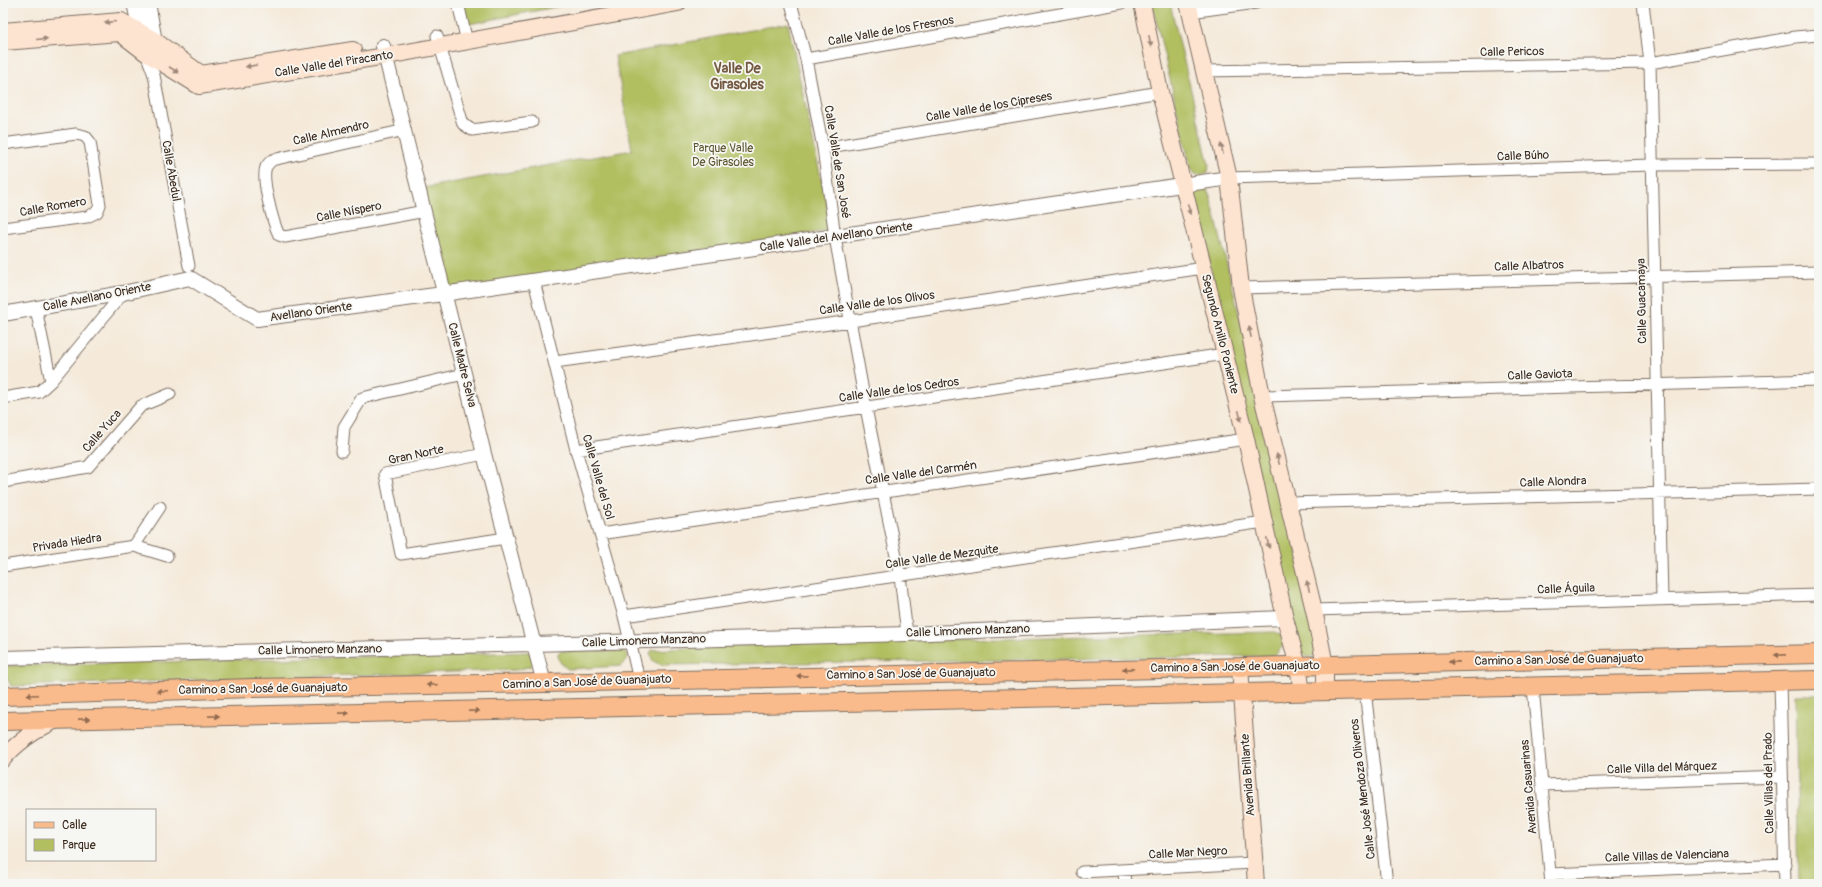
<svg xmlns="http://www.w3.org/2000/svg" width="1822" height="887" viewBox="0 0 1822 887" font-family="Pangolin,sans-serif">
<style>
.green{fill:#b1bf61;stroke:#767440}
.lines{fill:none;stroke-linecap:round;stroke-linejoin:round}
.minor-casing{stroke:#7c6d60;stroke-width:13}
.tertiary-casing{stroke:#7c6d60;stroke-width:16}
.secondary-casing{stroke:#7c6d60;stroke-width:18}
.primary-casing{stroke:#7c6d60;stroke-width:20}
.minor{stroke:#fff;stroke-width:11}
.tertiary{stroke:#fff;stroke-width:14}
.secondary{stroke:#fde4d1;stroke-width:16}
.primary{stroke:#fabb8c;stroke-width:18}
.oneway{fill:#9c8778}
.oneway2{fill:#916b50}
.labels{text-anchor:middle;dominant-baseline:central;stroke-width:3.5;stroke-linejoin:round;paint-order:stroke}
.street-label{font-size:12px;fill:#3b2a1e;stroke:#f6f6f2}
.park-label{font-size:12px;fill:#5e5732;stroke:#f6f6f2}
.quarter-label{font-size:14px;font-weight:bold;fill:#745a42;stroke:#f6f6f2}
</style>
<rect width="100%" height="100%" fill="#f6f6f2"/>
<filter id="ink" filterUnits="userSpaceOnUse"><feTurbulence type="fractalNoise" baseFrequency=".025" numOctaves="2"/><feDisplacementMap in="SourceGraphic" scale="8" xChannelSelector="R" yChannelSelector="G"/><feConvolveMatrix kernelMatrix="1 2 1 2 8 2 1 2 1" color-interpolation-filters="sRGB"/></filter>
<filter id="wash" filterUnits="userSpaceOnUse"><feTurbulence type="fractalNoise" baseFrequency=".012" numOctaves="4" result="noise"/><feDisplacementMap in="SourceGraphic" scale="16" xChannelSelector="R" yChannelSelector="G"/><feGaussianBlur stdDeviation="0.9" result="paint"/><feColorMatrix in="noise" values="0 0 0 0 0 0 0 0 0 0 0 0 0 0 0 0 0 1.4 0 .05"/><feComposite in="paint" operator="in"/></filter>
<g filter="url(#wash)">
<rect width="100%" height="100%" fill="#f5eada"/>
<path class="green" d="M458,3H576L464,25Z
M1152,3H1170L1209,165L1208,172L1201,175L1195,174L1191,169Z
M788,23L832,230L447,291L423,188L632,150L615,56Z
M1201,189L1208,190L1211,199L1315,625L1316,655L1309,657L1300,655L1193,191Z
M1274,632L1281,635L1283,646L1275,655L1261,656L662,665L653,661L650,653L652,650L779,643Z
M560,651H624L628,655L627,661L621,666L568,669C562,665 558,662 558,653Z
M531,652L535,659L531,666L517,670L11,686L5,674L7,666Z
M1819,695V884H1799L1795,695Z"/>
</g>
<g filter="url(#ink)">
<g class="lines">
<g class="minor-casing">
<path id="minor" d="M458,3L467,42
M791,3L806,59L823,148L835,237L866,408L900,576L907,634
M1643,3L1650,63L1662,599
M1190,12L1256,3
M437,36L463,124L472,130L532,122
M146,53L154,75L189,266
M806,59L1122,3
M1203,71L1650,63L1795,37L1819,35
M405,130L272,160C270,162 267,165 266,167C261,179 273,223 279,235L285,237L425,211
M3,144L76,134L85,136L90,142L100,205L97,212L87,217L3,228
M823,148L1160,92
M1229,178L1652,165L1819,164
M534,281L576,450L624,616L639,680
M1241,288L1819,272
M36,309L51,381
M555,362L851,321L1203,268
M1262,396L1819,380
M3,398L39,392L51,381L123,293
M576,450L1225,354
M342,451L344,427L362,398L464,374
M484,454L385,474L401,554L506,538
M3,482L88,467L141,406L170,394
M1288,503L1819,489
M600,534L1246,439
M134,546L160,507
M3,566L134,546L167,556
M1314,610L1819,595
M624,616L1264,522
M1780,681L1785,884
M1533,687L1551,884
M1365,690L1387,884
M1542,785L1782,777
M1124,870L1125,884
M1082,872L1254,863
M1550,874L1785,864"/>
</g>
<g class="tertiary-casing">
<path id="tertiary" d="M134,3L142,40
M148,3L156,47
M383,46L484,454L544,683
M3,314L123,293L190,278L257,319L443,294L1229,178
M3,658L907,634L1285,618"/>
</g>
<g class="secondary-casing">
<path id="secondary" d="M1142,3L1160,92L1246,439L1285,618L1298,666L1302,692
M1188,3L1229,178L1241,288L1262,396L1314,610L1325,665V692
M3,31L121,21L154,40L201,74L353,50
M3,42L120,33L146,53L199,86L386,56L678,3
M1240,667L1256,884
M3,759C18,741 35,730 56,720"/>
</g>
<g class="primary-casing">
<path id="primary" d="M3,696L252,688L544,683L1819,654
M3,721L1819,680"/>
</g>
<use href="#minor" class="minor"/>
<use href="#tertiary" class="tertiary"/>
<use href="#secondary" class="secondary"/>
<use href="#primary" class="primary"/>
</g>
<defs><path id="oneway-solid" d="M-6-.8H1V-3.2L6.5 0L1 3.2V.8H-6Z"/></defs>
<g class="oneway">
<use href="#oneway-solid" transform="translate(110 22) rotate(175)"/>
<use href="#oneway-solid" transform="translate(42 39) rotate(-5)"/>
<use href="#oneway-solid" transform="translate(1150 41) rotate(79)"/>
<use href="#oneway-solid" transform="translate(251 66) rotate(171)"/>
<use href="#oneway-solid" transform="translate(174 70) rotate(33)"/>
<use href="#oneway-solid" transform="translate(1222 149) rotate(-103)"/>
<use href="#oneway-solid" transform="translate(1189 209) rotate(77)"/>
<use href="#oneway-solid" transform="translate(1250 332) rotate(-101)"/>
<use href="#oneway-solid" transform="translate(1240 416) rotate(76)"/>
<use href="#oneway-solid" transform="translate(1278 459) rotate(-104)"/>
<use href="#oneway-solid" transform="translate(1268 543) rotate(77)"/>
<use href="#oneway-solid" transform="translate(1308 586) rotate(-104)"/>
</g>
<g class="oneway2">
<use href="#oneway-solid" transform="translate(1780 655) rotate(179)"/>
<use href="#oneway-solid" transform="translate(1454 662) rotate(179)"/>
<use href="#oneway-solid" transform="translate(1128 669) rotate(179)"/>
<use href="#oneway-solid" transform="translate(802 676) rotate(179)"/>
<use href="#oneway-solid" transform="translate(432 685) rotate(179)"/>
<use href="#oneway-solid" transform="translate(162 691) rotate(178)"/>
<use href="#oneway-solid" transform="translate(32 695) rotate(178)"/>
<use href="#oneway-solid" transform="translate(474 711) rotate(-1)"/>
<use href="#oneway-solid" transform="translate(344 713) rotate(-1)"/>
<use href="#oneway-solid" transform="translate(214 716) rotate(-1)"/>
<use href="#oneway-solid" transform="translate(84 719) rotate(-1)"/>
</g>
</g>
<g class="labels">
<g class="street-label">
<text transform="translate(891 31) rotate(-10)">Calle Valle de los Fresnos</text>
<text transform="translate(1512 52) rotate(-1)">Calle Pericos</text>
<text transform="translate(334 64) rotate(-9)">Calle Valle del Piracanto</text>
<text transform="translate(989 107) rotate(-10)">Calle Valle de los Cipreses</text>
<text transform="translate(331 133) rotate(-13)">Calle Almendro</text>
<text transform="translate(1523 156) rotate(-2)">Calle Búho</text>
<text transform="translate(837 162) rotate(81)">Calle Valle de San José</text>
<text transform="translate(171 171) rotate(80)">Calle Abedul</text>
<text transform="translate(53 207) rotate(-10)">Calle Romero</text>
<text transform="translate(349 212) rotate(-11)">Calle Níspero</text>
<text transform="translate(836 237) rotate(-8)">Calle Valle del Avellano Oriente</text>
<text transform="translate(1529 266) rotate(-2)">Calle Albatros</text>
<text transform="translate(97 297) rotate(-11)">Calle Avellano Oriente</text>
<text transform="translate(1642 301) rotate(-91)">Calle Guacamaya</text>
<text transform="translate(877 303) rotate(-8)">Calle Valle de los Olivos</text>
<text transform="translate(311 312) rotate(-8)">Avellano Oriente</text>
<text transform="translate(1220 334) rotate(76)">Segundo Anillo Poniente</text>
<text transform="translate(462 365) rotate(76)">Calle Madre Selva</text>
<text transform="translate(1540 375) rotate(-2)">Calle Gaviota</text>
<text transform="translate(899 390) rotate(-8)">Calle Valle de los Cedros</text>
<text transform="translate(102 431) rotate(-49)">Calle Yuca</text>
<text transform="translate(416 455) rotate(-12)">Gran Norte</text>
<text transform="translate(921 473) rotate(-8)">Calle Valle del Carmén</text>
<text transform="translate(598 477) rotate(74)">Calle Valle del Sol</text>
<text transform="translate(1553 482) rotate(-2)">Calle Alondra</text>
<text transform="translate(67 543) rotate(-9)">Privada Hiedra</text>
<text transform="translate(942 557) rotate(-8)">Calle Valle de Mezquite</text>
<text transform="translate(1566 589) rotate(-2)">Calle Águila</text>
<text transform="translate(968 631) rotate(-2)">Calle Limonero Manzano</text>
<text transform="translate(644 641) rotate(-2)">Calle Limonero Manzano</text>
<text transform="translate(320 650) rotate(-1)">Calle Limonero Manzano</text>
<text transform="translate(1559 660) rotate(-1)">Camino a San José de Guanajuato</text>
<text transform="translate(1235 667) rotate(-1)">Camino a San José de Guanajuato</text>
<text transform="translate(911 674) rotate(-1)">Camino a San José de Guanajuato</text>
<text transform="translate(587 682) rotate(-2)">Camino a San José de Guanajuato</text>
<text transform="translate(263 689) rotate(-1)">Camino a San José de Guanajuato</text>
<text transform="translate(1662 768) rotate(-2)">Calle Villa del Márquez</text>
<text transform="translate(1248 775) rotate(-94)">Avenida Brillante</text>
<text transform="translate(1769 783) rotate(-91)">Calle Villas del Prado</text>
<text transform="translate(1529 787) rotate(-95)">Avenida Casuarinas</text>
<text transform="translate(1363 789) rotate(-97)">Calle José Mendoza Oliveros</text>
<text transform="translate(1188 853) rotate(-3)">Calle Mar Negro</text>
<text transform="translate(1667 856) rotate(-2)">Calle Villas de Valenciana</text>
</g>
<g class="park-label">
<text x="723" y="148">Parque Valle<tspan x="723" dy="14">De Girasoles</tspan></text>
</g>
<g class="quarter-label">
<text x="737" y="68">Valle De<tspan x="737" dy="16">Girasoles</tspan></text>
</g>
</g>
<rect width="1822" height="887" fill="none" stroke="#f6f6f2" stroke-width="16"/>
<rect x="26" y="809" width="130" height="52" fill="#f6f6f2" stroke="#aba49d"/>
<rect x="34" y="822" width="20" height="6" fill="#fabb8c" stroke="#aba49d"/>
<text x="62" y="829" font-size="12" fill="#3b2a1e">Calle</text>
<rect x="34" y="839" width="20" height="12" fill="#b1bf61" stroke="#aba49d"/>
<text x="62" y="849" font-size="12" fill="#3b2a1e">Parque</text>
</svg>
